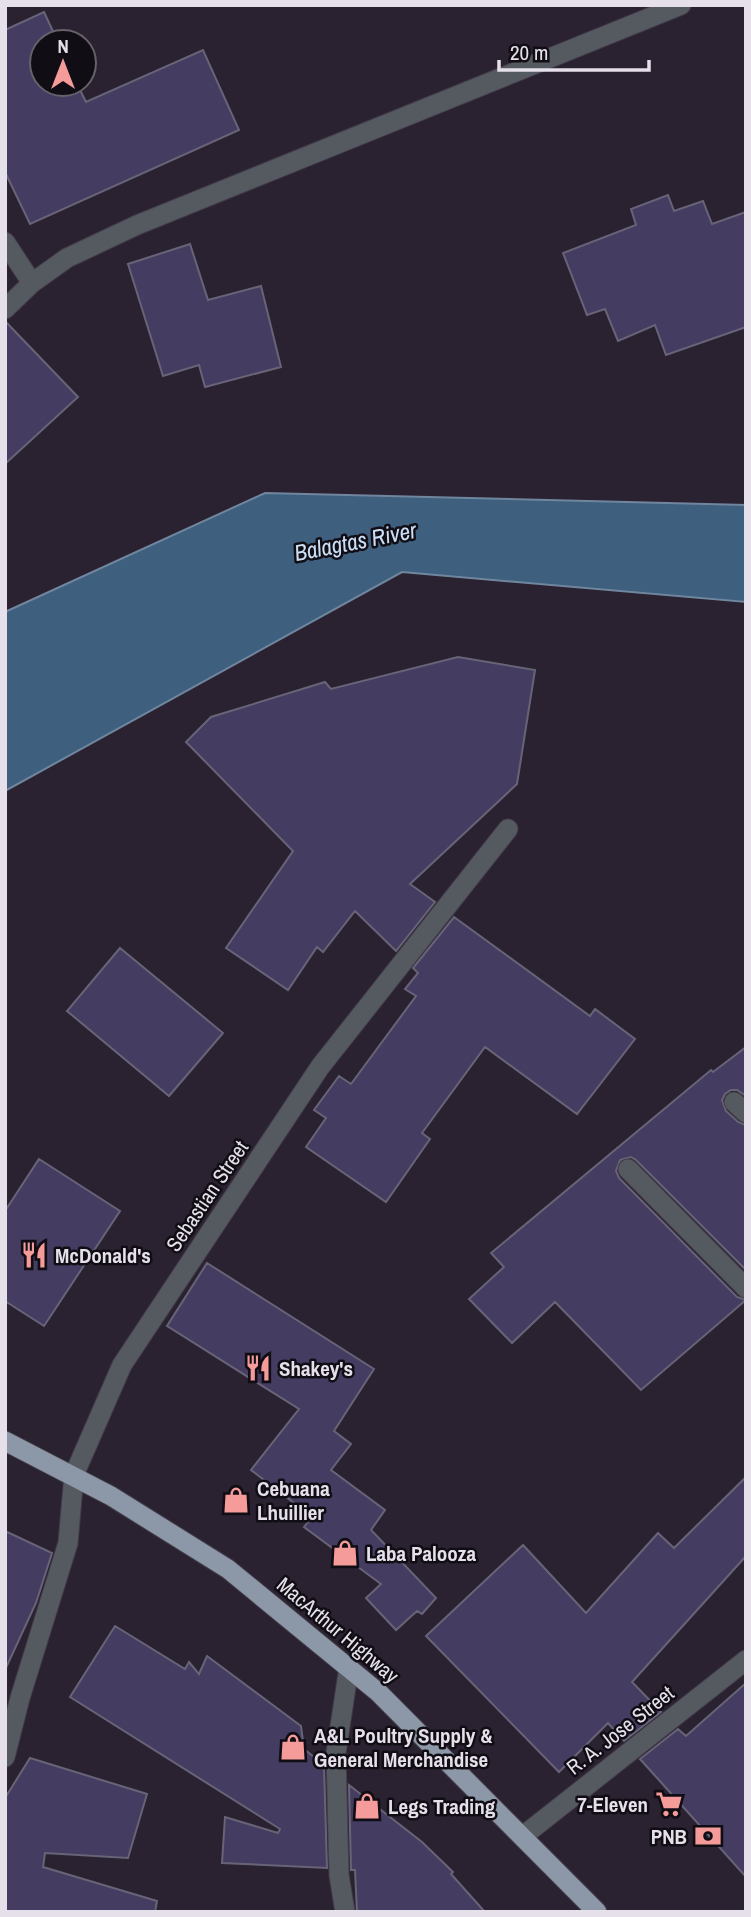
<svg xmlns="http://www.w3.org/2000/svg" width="751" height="1917" viewBox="0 0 751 1917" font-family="'Archivo Narrow',sans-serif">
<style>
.water{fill:#3e5f7e;stroke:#70869e;stroke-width:2}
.building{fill:#453c61;stroke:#686477;stroke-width:2}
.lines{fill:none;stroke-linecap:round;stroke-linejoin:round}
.minor-casing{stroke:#443d4b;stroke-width:21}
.trunk-casing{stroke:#443d4b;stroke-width:21}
.minor{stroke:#555a61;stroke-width:19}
.trunk{stroke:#8c98a7;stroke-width:19}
.labels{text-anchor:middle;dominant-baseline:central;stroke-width:5;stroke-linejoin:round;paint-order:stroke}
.street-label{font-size:21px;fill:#e5e0ea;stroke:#110d14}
.poi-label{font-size:21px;font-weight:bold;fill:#e5e0ea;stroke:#110d14;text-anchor:start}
.water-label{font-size:23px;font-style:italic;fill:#cbe0f6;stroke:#110d14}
</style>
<rect width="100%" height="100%" fill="#2a2231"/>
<path class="water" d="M265,493L746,505V602L402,572L5,791V612Z"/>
<path class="building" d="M44,12L58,42H42V84H77L86,102L203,50L239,130L30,224L5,172V30Z
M668,195L674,211L703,201L712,224L746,212V327L666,355L655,325L618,341L605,309L587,315L563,253L636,225L631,209Z
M190,244L208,300L261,286L281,367L205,387L199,365L163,376L128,264Z
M5,321L78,397L5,464Z
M458,657L535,670L517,784L410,884L435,902L396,951L355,911L323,952L317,947L288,990L226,948L293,851L186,742L211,717L325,682L331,689Z
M454,917L590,1016L595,1009L635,1039L577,1114L485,1047L422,1133L430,1139L386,1202L306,1147L326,1118L314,1110L339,1076L351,1084L416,996L405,989L418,973L413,968Z
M120,948L223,1033L169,1096L67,1011Z
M746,1047V1096L737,1090H731L725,1094L722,1100L726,1111L738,1122L746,1125V1270L636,1160L631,1157L620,1160L616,1171L619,1178L737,1297L746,1300L641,1390L555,1302L512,1343L469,1299L504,1267L491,1253L711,1070L713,1072Z
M39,1159L120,1211L44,1326L5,1301V1211Z
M207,1263L374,1369L334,1431L351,1444L331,1470L385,1510L371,1530L436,1598L422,1614L417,1611L396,1630L366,1598L381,1584L304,1527L312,1517L251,1470L299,1409L167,1326Z
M746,1477V1556L632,1682L661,1712L624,1741L608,1723L559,1772L426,1636L523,1545L586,1613L658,1533L674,1548Z
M5,1531L52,1553L36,1603L5,1670Z
M115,1626L185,1669L189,1662L199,1674L207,1656L301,1726L304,1749L324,1765L327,1868L222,1863L225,1817L278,1833L280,1829L70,1697Z
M746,1683V1877L640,1759L678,1729L686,1736Z
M30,1758L147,1794L128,1858L45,1853L43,1867L157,1901L155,1912H5V1798Z
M349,1785L422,1842L453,1872L451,1874L485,1912H357L355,1870H351Z"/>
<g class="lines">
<g class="minor-casing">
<path id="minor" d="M5,242L32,283
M5,309L32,283L67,258L137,225L681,5
M734,1102L746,1113
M628,1169L746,1288
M5,1757L20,1698L68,1543L74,1475L122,1365L320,1067L508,829
M523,1836L746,1660
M345,1912L339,1875L336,1753L349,1667"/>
</g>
<g class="trunk-casing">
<path id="trunk" d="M5,1441L111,1496L228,1569L379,1693L597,1912"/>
</g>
<use href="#minor" class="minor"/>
<use href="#trunk" class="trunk"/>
</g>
<defs>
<g id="restaurant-bare" transform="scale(2.1)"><path d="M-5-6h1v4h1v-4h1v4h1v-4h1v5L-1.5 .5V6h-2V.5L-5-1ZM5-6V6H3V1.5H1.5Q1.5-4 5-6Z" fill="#f59b9a" stroke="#110d14" stroke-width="2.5" paint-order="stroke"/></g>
<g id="shop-bare" transform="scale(2.1)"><path d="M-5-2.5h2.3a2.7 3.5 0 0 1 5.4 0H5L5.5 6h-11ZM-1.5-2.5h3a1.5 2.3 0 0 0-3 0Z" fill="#f59b9a" stroke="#110d14" stroke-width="2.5" paint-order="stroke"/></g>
<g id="supermarket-bare" transform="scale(2.1)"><path d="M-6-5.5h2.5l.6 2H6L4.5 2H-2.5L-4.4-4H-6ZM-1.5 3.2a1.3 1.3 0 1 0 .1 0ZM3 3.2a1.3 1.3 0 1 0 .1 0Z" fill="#f59b9a" stroke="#110d14" stroke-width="2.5" paint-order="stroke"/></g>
<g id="bank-bare" transform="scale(2.1)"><path d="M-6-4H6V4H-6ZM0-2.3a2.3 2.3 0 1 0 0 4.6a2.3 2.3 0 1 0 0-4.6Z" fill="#f59b9a" stroke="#110d14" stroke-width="2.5" paint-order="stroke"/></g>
</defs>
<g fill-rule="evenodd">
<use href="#restaurant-bare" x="34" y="1255"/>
<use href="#restaurant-bare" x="258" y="1368"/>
<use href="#shop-bare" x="236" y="1500"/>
<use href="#shop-bare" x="345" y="1553"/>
<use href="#shop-bare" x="293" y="1747"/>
<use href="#supermarket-bare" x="669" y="1804"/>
<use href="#shop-bare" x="367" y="1806"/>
<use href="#bank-bare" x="708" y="1836"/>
</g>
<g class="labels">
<g class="street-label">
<text transform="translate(207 1196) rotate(-56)">Sebastian Street</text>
<text transform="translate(338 1630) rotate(40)">MacArthur Highway</text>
<text transform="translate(620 1730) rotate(-38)">R. A. Jose Street</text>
</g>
<g class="poi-label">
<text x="55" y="1255">McDonald's</text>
<text x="279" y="1368">Shakey's</text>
<text x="257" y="1488">Cebuana<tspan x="257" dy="24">Lhuillier</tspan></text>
<text x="366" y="1553">Laba Palooza</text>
<text x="314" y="1735">A&amp;L Poultry Supply &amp;<tspan x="314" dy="24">General Merchandise</tspan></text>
<text x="648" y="1804" text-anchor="end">7-Eleven</text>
<text x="388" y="1806">Legs Trading</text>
<text x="687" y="1836" text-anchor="end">PNB</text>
</g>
<g class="water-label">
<text transform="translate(355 541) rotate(-11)">Balagtas River</text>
</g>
</g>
<rect width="751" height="1917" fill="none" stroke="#e5e0ea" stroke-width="14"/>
<g transform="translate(63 63)"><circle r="33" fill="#110d14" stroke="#66616a" stroke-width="2"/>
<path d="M0-5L12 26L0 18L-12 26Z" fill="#f59b9a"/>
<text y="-10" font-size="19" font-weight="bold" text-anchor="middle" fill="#e5e0ea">N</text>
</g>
<path d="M499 60v10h150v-10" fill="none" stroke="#e5e0ea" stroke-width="3.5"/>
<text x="510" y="60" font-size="21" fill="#e5e0ea" stroke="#110d14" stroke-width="5" paint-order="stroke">20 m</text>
</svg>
